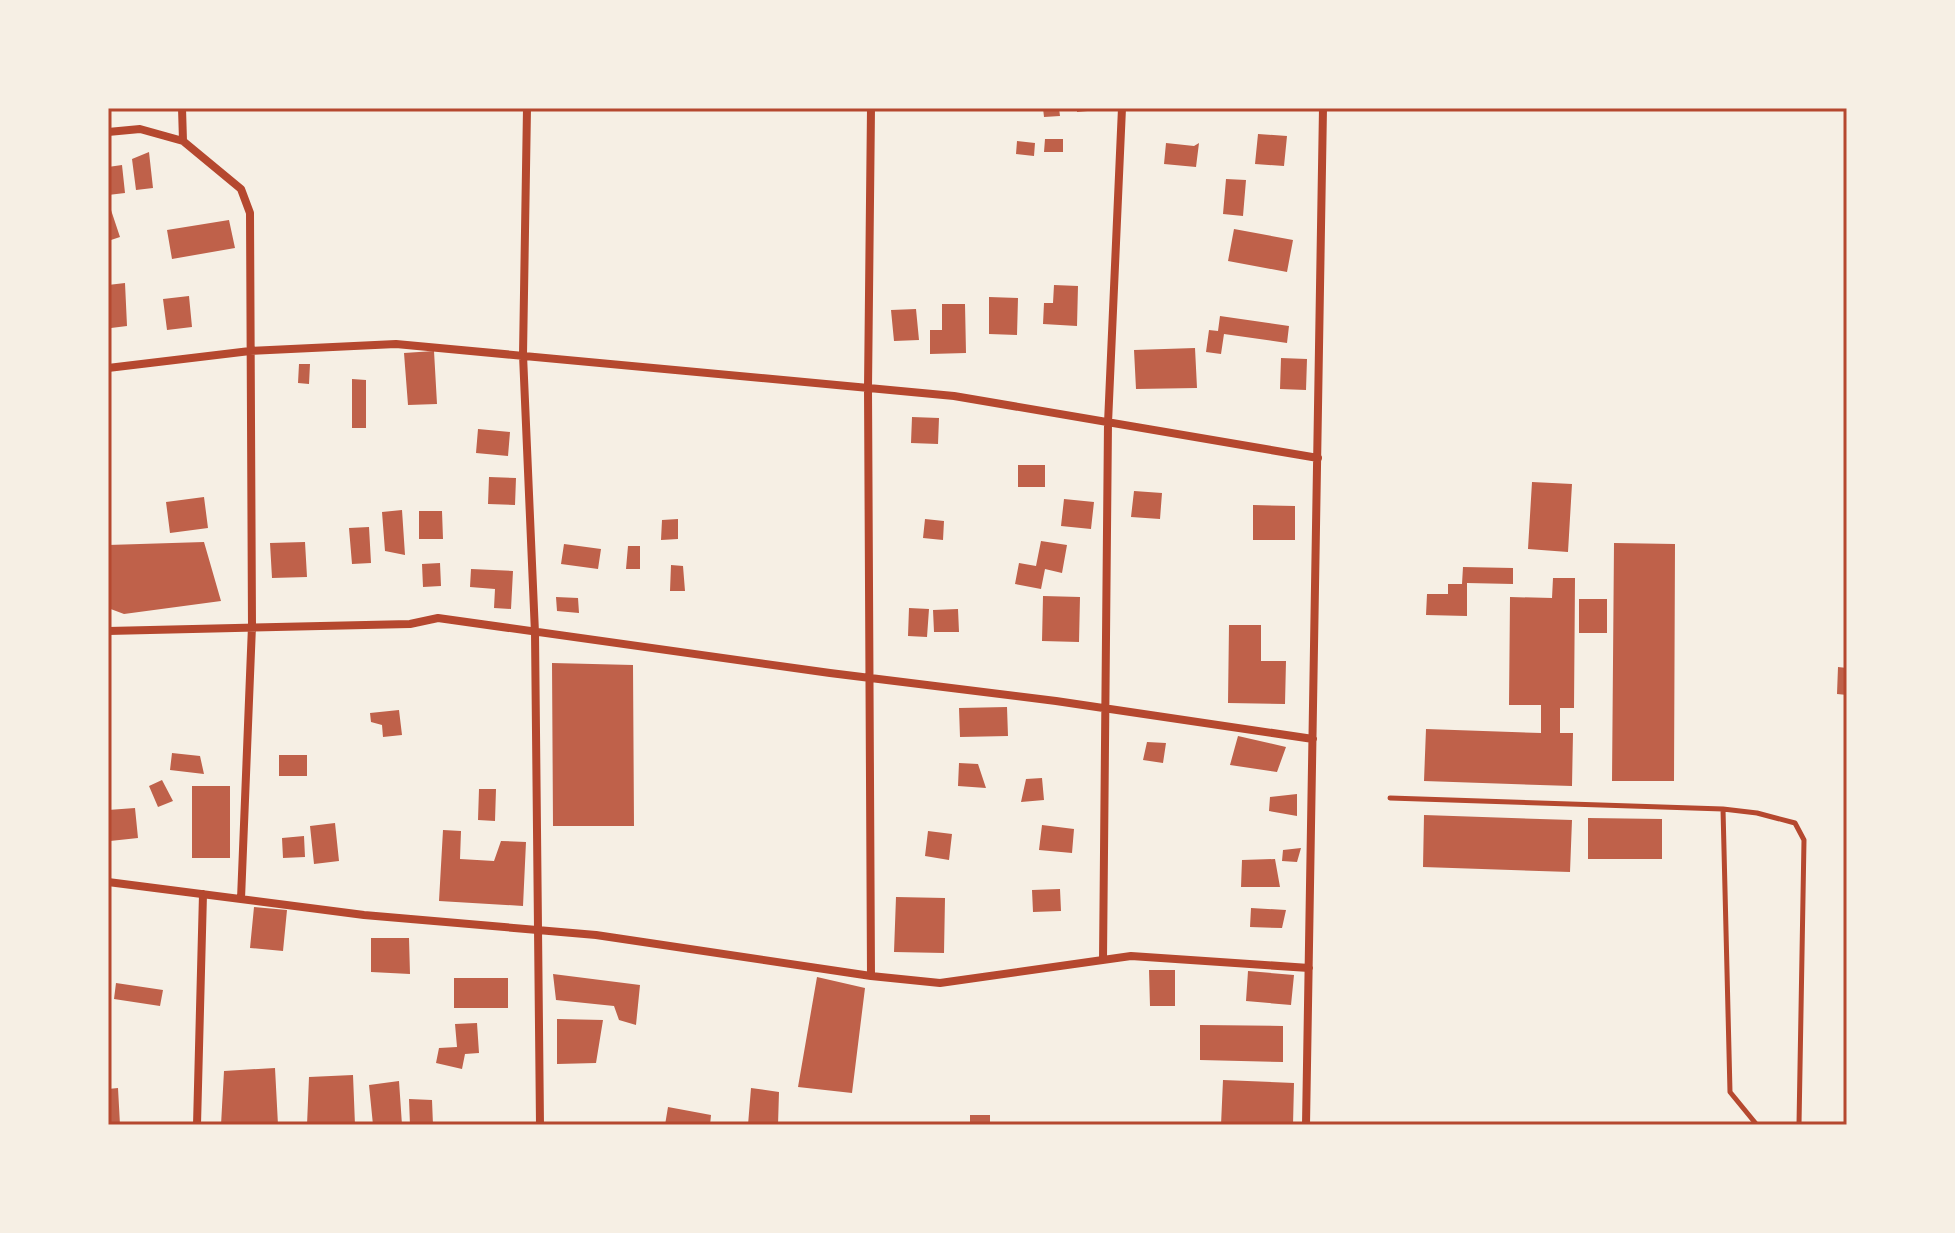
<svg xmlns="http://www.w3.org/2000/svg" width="1955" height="1233" viewBox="0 0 1955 1233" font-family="'Work Sans',sans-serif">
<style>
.building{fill:#bf614a}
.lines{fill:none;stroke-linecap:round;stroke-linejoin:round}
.service{stroke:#b5482f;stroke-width:5}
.minor{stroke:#b5482f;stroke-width:8}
.neatline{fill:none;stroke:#b5482f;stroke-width:3}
</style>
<rect width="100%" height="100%" fill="#f6efe4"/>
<path class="building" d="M1043,108H1059L1060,116L1044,117Z
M1077,108H1098V110L1077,112Z
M1258,134L1287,136L1284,166L1255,164Z
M1045,139H1063V152H1044Z
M1017,141L1035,143L1034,156L1016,154Z
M1166,143L1194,146L1199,143L1196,167L1164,164Z
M149,152L153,188L136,190L132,159Z
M122,165L125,193L108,195V167Z
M1226,179L1246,180L1243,216L1223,214Z
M108,207H110L120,237L108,241Z
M229,220L235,248L172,259L167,230Z
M1234,229L1293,240L1287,272L1228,261Z
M125,283L127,326L111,328L108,285Z
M1054,285L1078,286L1077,326L1043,324L1044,303H1053Z
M189,296L192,327L167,330L163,299Z
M989,297L1018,298L1017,335L989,334Z
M942,304H965L966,353L930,354V330H942Z
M916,309L919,340L894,341L891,310Z
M1220,316L1289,326L1287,343L1224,334L1221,354L1206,352L1209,330L1218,331Z
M1195,348L1197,388L1136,389L1134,350Z
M434,351L437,404L408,405L404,353Z
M1281,358L1307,359L1306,390L1280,389Z
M299,364H310L309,384L298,383Z
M352,379L366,380V428H352Z
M912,417L939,418L938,444L911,443Z
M478,429L510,432L508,456L476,453Z
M1018,465H1045V487H1018Z
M489,477L516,478L515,505L488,504Z
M1532,482L1572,484L1568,552L1528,549Z
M1134,491L1162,493L1160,519L1131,517Z
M204,497L208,528L170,533L166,502Z
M1064,499L1094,502L1091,529L1061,526Z
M1253,505L1295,506V540H1253Z
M402,510L405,555L385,551L382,512Z
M419,511H442L443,539H419Z
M678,519V539L661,540L662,520Z
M925,519L944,521L943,540L923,538Z
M369,527L371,563L352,564L349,528Z
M1041,541L1067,545L1062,573L1045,569L1041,589L1015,584L1019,563L1036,566Z
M204,542L221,601L124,614L108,608V545Z
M305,542L307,577L272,578L270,543Z
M1614,543L1675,544L1674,781H1612Z
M564,544L601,549L598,569L561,564Z
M628,546H640V569H626Z
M440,563L441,586L423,587L422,564Z
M671,565L683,566L685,591H670Z
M1463,567L1513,568V584L1467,583V616L1426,615L1427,594H1448V584H1462Z
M471,569L513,571L511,609L494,608L495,589L470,587Z
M1553,578H1575L1574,708H1560V733H1573L1572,786L1424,781L1426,729L1541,733V705H1509L1510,597L1552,598Z
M1043,596L1080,597L1079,642L1042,641Z
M556,597L578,598L579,613L557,611Z
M1579,599H1607V633H1579Z
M909,608L929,609L927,637L908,636Z
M958,609L959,632H934L933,610Z
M1229,625H1261V661H1286L1285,704L1228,703Z
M552,663L633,665L634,826H553Z
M1838,667L1847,668V695L1837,694Z
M1007,707L1008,736L960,737L959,708Z
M399,710L402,735L383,737L382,725L371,722L370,713Z
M1238,736L1286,747L1277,772L1230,765Z
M1147,742L1166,743L1163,763L1143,760Z
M172,753L200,756L204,774L170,770Z
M279,755H307V776H279Z
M959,763L978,764L986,788L958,786Z
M1042,778L1044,800L1021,802L1026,779Z
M162,780L173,801L158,807L149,786Z
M192,786H230V858H192Z
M479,789H496L495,821L478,820Z
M1297,794V816L1269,811L1270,797Z
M135,808L138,838L110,841L108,810Z
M1424,815L1572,820L1570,872L1423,867Z
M1588,818L1662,819V859H1588Z
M335,823L339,861L314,864L310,826Z
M1042,825L1074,829L1072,853L1039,850Z
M443,830L461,831L460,859L494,861L501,841L526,842L523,906L439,901Z
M928,831L952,834L949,860L925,856Z
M304,836L305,857L283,858L282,838Z
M1301,848L1297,862L1282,861L1283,850Z
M1275,859L1280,887H1241L1242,860Z
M1060,889L1061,911L1033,912L1032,890Z
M896,897L945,898L944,953L894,952Z
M254,907L287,910L283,951L250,948Z
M1251,908L1286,910L1282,928L1250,927Z
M371,938H409L410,974L371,972Z
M1149,970H1175V1006H1150Z
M1248,971L1294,975L1291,1005L1246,1001Z
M553,974L640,985L636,1025L619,1020L614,1006L556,1000Z
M817,977L865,988L852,1093L798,1087Z
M454,978H508V1008H454Z
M116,983L163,990L160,1006L114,999Z
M557,1019L603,1020L596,1063L557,1064Z
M477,1023L479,1053L465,1054L462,1069L436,1063L439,1048L457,1047L455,1024Z
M1200,1025L1283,1026V1062L1200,1060Z
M275,1068L278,1125H221L224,1071Z
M353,1075L355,1125H307L309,1077Z
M1223,1080L1294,1083L1293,1125H1221Z
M399,1081L402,1125H373L369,1085Z
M118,1088L120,1125H108V1089Z
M751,1088L779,1092L778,1125H748Z
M409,1099L432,1100L433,1125H410Z
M668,1107L711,1115L710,1125H665Z
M970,1115H990V1125H970Z"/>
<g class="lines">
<path class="service" d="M1390,798L1723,809L1757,813L1795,823L1804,840L1799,1125
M1723,809L1730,1092L1757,1125"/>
<path class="minor" d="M182,108L183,141
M527,108L523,355L535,633L540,1125
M108,132L140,129L183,141L241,189L250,213L252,626L241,899
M108,368L250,351L396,344L954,396L1318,458
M108,631L410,624L438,618L830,673L1056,701L1313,739
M108,882L364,915L596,935L871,976L940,983L1131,956L1309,968
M1103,960L1108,423L1122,108
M871,976L868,388L871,108
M197,1125L203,894
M1306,1125L1323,108"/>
</g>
<rect width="1955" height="1233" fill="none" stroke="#f6efe4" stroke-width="220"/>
<rect x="110" y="110" width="1735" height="1013" class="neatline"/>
</svg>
